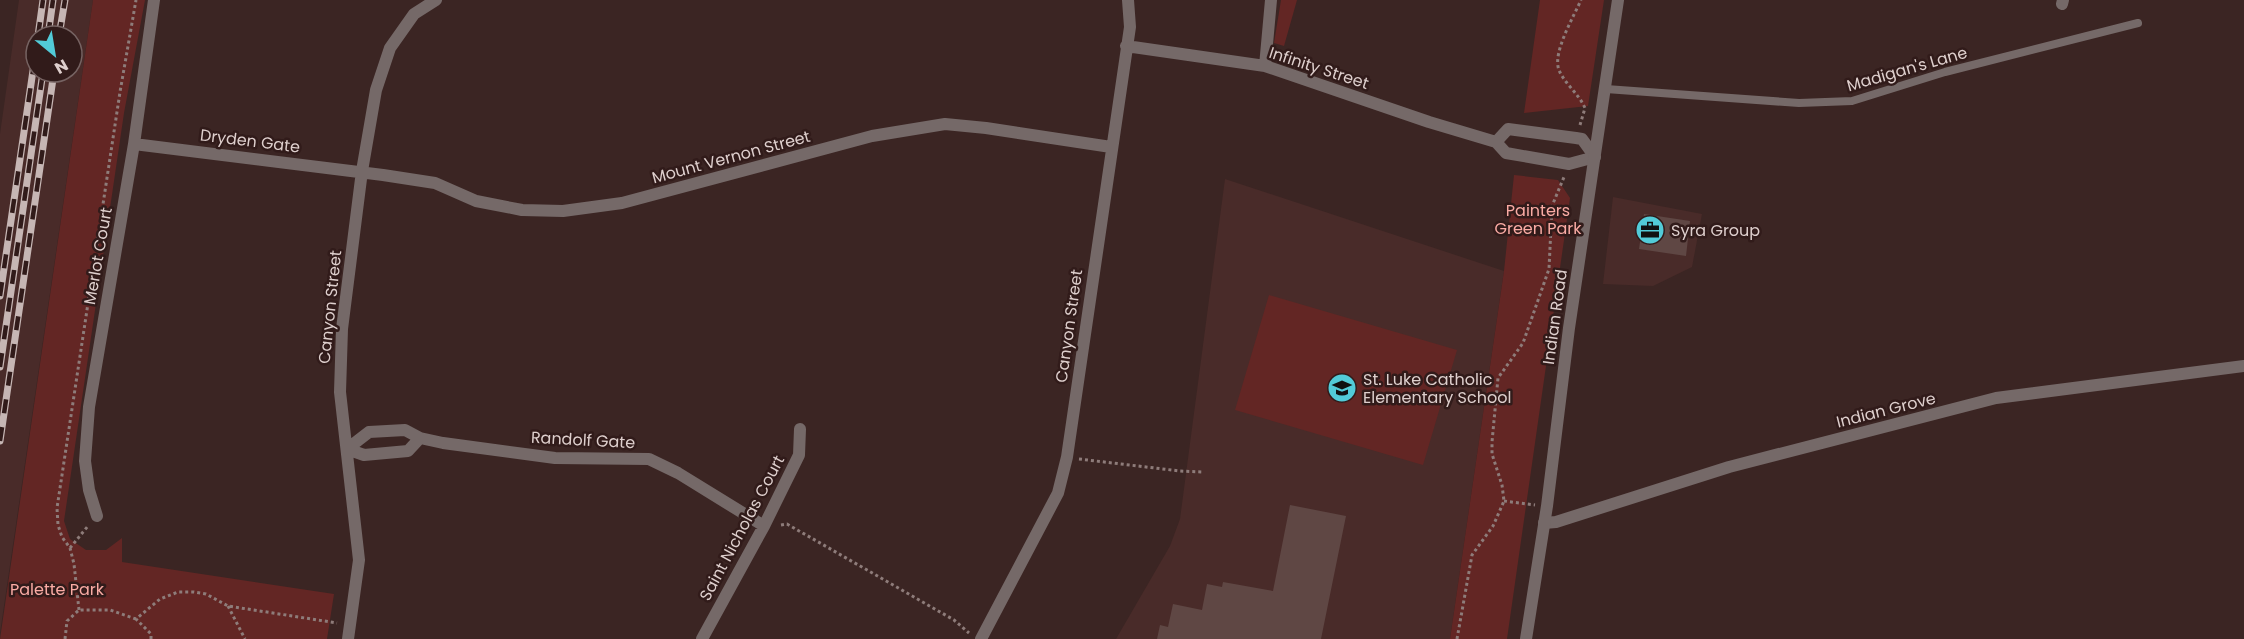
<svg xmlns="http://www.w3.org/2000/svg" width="2244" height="639" viewBox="0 0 2244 639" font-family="Poppins,sans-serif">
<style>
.built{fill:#492b29;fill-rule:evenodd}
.green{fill:#632624}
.building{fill:#5f4744}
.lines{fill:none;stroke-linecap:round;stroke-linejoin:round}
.path{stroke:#8e7c7a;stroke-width:3;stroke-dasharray:3 3;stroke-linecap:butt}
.service{stroke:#756968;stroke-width:8}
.minor{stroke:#756968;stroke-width:12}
.tertiary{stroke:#756968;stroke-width:12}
.rail-casing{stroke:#c6b6b4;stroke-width:7}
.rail{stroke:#311b1a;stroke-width:4.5;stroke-dasharray:14;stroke-linecap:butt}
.labels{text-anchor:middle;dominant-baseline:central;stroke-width:5;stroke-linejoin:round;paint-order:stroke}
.street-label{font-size:16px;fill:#decfcd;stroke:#311b1a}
.park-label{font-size:16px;fill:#faaba4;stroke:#311b1a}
.poi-label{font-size:16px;fill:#decfcd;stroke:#311b1a;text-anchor:start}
</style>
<rect width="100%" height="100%" fill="#3b2523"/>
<path class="built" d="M19,0H93L0,633V134ZM36,36H72V72H36Z
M1225,179L1504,271L1450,639H1116L1170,546L1180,519Z
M1613,197L1702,214L1692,267L1653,286L1603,284Z"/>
<path class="green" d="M93,0H145L124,113L64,521L70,539L86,550H106L122,538V562L334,594L327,639H0Z
M1281,0H1297L1284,46L1274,43Z
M1540,0H1604L1588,106L1524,113Z
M1514,175L1558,180L1570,198L1507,639H1450L1504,271Z
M1269,295L1457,350L1423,465L1235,410Z"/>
<path class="building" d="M1644,214L1690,221L1686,256L1639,249Z
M1290,505L1346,516L1321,639H1157L1160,625L1168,627L1173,604L1202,610L1207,584L1222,587L1223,582L1273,591Z"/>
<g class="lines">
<path class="path" d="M1580,125L1585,108C1579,94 1564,83 1559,70C1552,53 1574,16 1581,0
M1079,459L1180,471L1203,472
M1504,501L1535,505
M781,525L787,524L954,620L969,633
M70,548L88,526
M228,606L245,639
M79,610L74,564L70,548L62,537L58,525L57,508L120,92L136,0
M65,639L67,621L79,610H110L136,619
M151,639V634L136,619L160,599L178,592H194L206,594L228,606L337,623
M1457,639L1472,555L1493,526L1504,501L1502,485L1492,454V442L1498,378L1523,343L1549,269L1552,206L1564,177"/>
<path class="service" d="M1606,89L1799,103L1852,101L1945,72L2138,23"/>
<path class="minor" d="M2062,4L2063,0
M1126,46L1265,66L1429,122L1496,142L1506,153L1569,164L1595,157L1582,139L1576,138L1508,129L1496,142
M1265,66L1271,0
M134,144L383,175L435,183L476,201L522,210L563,211L622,203L872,136L945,124L986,128L1111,147
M347,449L369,432L405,430L420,438L443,443L555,458L649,459L678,473L764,526
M347,449L364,455L408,451L420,438
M97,516L89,490L85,461L89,407L134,144L154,0
M1544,523L1556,522L1729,467L1996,398L2244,366
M348,639L359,560L340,392L342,329L362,171L376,90L390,48L414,14L436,0
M702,639L764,526L799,455L800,429
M981,639L1058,493L1067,457L1130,27L1128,0"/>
<path class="tertiary" d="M1526,639L1547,506L1569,328L1618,0"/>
<g class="rail-casing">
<path id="rail" d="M38,36L43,0
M48,36L53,0
M59,36L65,0
M0,296L36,50
M0,367L43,72
M0,441L54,72"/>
</g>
<use href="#rail" class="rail"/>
</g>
<defs>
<g id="office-disc" transform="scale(1.5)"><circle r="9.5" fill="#52cbd8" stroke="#311b1a"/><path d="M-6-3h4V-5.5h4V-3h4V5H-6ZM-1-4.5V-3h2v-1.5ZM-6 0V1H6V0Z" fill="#111"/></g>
<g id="school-disc" transform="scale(1.5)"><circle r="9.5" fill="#52cbd8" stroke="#311b1a"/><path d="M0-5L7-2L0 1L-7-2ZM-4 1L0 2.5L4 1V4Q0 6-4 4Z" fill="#111"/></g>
</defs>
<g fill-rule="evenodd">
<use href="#office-disc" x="1650" y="230"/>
<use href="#school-disc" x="1342" y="388"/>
</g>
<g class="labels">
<g class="street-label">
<text transform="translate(1319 68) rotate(18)">Infinity Street</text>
<text transform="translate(1907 69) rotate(-16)">Madigan's Lane</text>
<text transform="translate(250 141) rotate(7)">Dryden Gate</text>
<text transform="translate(731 157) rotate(-15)">Mount Vernon Street</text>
<text transform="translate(98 256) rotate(-80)">Merlot Court</text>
<text transform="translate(330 307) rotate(-84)">Canyon Street</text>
<text transform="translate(1555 317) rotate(-82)">Indian Road</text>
<text transform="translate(1069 326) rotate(-82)">Canyon Street</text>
<text transform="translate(1886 410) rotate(-14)">Indian Grove</text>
<text transform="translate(583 440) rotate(3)">Randolf Gate</text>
<text transform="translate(742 528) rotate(-62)">Saint Nicholas Court</text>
</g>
<g class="park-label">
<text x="1538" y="210">Painters<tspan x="1538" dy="18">Green Park</tspan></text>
<text x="57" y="589">Palette Park</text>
</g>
<g class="poi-label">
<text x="1671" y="230">Syra Group</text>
<text x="1363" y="379">St. Luke Catholic<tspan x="1363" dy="18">Elementary School</tspan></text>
</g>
</g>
<g transform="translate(54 54) rotate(150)"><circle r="28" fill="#311b1a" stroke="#766362" stroke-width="1.5"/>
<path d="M0-4.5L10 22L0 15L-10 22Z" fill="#52cbd8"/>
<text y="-9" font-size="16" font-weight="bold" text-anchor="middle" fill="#decfcd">N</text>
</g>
</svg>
